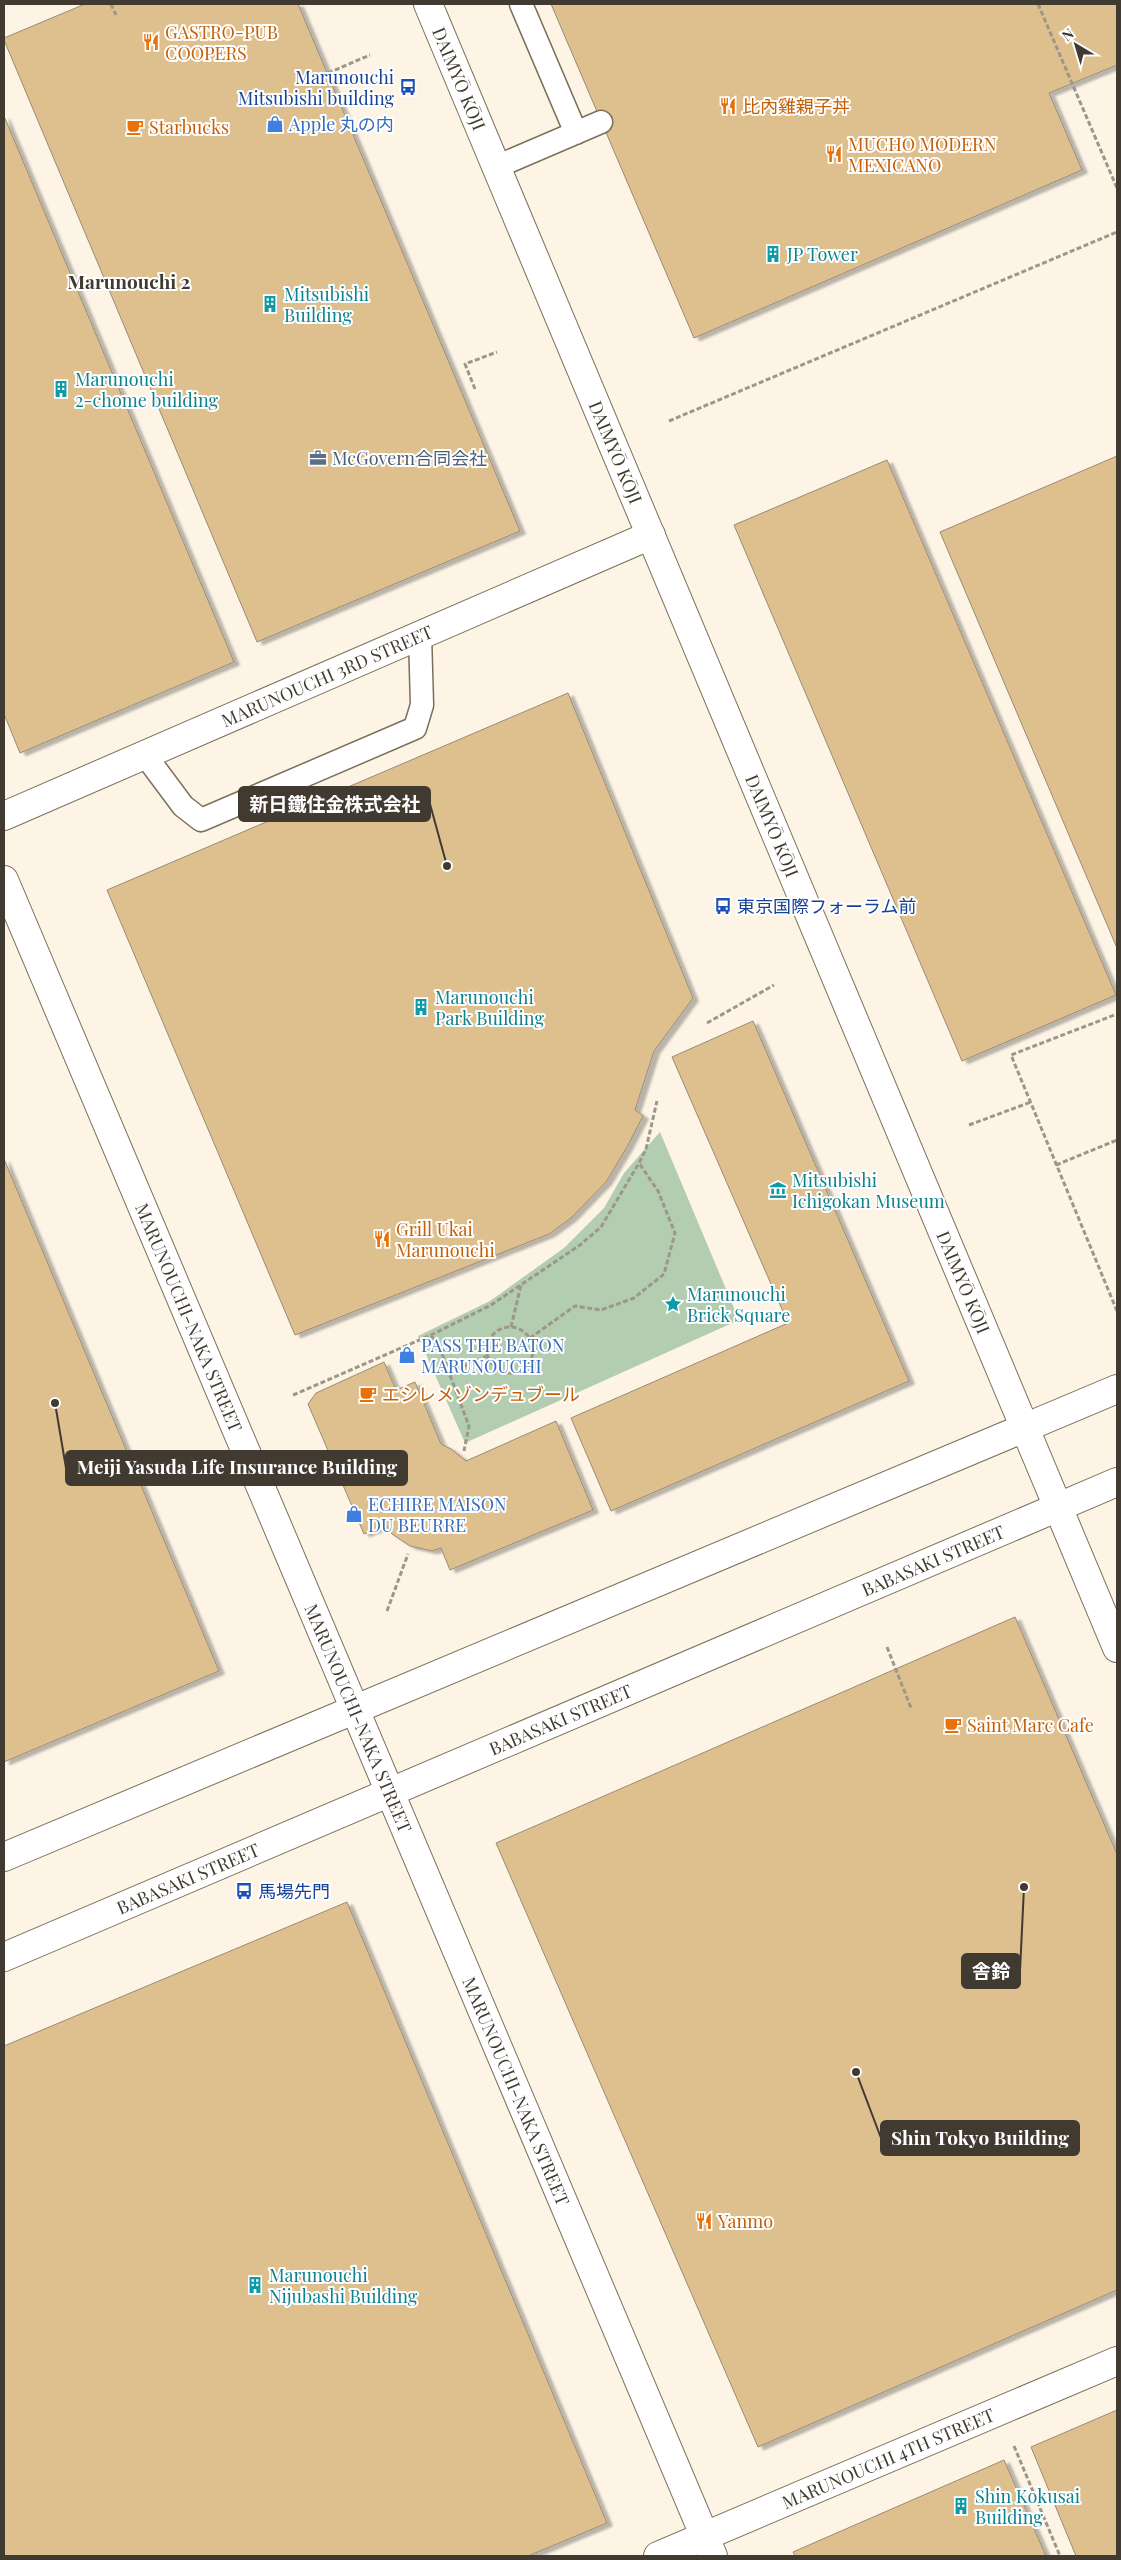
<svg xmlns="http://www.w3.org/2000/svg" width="1121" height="2560" viewBox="0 0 1121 2560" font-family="'Playfair Display','Noto Sans JP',serif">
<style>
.green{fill:#b2cdb0}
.building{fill:#debf8e;stroke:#998b76;filter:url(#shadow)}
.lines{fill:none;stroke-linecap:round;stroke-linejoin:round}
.service-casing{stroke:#7c6f5a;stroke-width:25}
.minor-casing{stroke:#7c6f5a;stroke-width:30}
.tertiary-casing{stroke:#7c6f5a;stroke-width:30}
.secondary-casing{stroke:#7c6f5a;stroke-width:30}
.path{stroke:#9d968a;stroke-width:3;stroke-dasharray:5 2.5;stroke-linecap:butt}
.service{stroke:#fff;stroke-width:22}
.minor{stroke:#fff;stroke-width:28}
.tertiary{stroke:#fff;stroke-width:28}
.secondary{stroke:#fff;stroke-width:28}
.labels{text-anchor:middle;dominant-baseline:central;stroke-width:4;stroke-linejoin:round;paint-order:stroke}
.food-label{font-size:18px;fill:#c56008;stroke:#fff;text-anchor:start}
.transit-label{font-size:18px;fill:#164399;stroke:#fff;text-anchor:start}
.street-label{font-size:18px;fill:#403a31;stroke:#fff}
.shop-label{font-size:18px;fill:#366cbe;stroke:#fff;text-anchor:start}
.culture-label{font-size:18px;fill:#0d838f;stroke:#fff;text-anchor:start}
.service-label{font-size:18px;fill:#4e5e75;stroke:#fff;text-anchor:start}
.neighbourhood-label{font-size:19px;font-weight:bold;fill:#403a31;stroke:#fff}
.leader{fill:none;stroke:#403a31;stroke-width:2}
.callout-dot{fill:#403a31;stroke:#fff;stroke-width:2}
.callout{fill:#403a31;stroke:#403a31;stroke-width:2}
.callout-label{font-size:19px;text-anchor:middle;font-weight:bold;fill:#fff}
</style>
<defs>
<filter id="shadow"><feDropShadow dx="5.5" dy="3" stdDeviation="1" flood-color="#0004"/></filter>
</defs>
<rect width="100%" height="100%" fill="#fdf4e6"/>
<path class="green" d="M660,1132L739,1320L465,1443L418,1336L490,1301L564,1248L604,1208L624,1173Z"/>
<path class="building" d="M85,4H298L520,531L257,642L4,40V38Z
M551,4H1117V65L1049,93L1082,170L694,338Z
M4,116L234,662L20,753L4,714Z
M1117,456V948L940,532Z
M887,460L1116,995L962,1061L734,525Z
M568,693L693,998L654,1051L635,1110L643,1116L627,1147L606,1182L571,1218L549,1234L295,1335L107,890Z
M753,1021L909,1381L611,1511L571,1418L788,1323L672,1057Z
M4,1159L219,1671L4,1762Z
M384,1362L396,1390L415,1382L441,1444L451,1449L466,1461L556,1421L593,1510L450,1570L441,1548L432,1551L410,1546L392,1534L386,1525L364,1534L308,1404L316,1393Z
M1015,1617L1117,1854V2290L758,2447L496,1843Z
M347,1902L607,2523L528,2556H4V2046Z
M1117,2410V2556H1076L1031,2447Z
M1004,2460L1046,2556H795L793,2552Z"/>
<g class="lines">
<g class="service-casing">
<path id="service" d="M521,4L576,133
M496,167L601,122
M145,755L183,806L201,820L415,728L422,705L420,635"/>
</g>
<g class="minor-casing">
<g id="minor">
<path id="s1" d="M4,880L713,2556"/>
</g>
</g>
<g class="tertiary-casing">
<g id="tertiary">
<path id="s2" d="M4,816L651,535"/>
<path id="s3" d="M658,2556L1117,2361"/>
</g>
</g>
<g class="secondary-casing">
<g id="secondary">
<path id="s4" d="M428,4L1117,1648"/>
<path d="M4,1857L1117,1389"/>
<path id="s5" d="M4,1957L1117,1482"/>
</g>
</g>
<path class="path" d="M111,4L116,15
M1038,4L1117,188
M328,73L370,55
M475,389L465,364L497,352
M669,421L1117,232
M707,1023L774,985
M969,1125L1031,1102
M1056,1165L1117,1140
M1117,1311L1011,1055L1117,1014
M487 1350a23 23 0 1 1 46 0a23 23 0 1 1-46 0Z
M511,1327L521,1285
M431,1335L439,1346L469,1426L464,1451
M530,1338L575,1306L601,1310L634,1298L664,1274L675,1233L658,1191L639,1163
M449,1373L487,1356
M293,1395L431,1335L491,1305L580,1245L601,1227L639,1163L646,1149L657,1101
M387,1611L408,1554
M887,1647L911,1708
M1014,2446L1060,2556"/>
<use href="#service" class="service"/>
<use href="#minor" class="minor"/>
<use href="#tertiary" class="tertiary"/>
<use href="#secondary" class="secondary"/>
</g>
<defs>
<g id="restaurant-bare" transform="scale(1.35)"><path d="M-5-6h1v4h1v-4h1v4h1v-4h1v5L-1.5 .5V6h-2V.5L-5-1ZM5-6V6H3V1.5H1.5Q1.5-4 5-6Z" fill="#e8710a" stroke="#fff" stroke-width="2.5" paint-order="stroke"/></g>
<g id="bus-bare" transform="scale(1.35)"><path d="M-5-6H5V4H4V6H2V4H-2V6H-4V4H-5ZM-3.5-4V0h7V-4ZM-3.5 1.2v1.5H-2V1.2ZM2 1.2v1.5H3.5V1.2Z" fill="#1a4fb4" stroke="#fff" stroke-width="2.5" paint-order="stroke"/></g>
<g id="shop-bare" transform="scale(1.35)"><path d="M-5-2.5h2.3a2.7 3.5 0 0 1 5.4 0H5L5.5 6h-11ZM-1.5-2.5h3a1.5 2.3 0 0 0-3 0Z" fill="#3f7fe0" stroke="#fff" stroke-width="2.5" paint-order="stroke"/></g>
<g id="cafe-bare" transform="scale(1.35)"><path d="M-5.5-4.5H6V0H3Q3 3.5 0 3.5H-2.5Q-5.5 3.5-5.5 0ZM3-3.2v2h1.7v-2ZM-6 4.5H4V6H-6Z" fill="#e8710a" stroke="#fff" stroke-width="2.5" paint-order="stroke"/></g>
<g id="building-bare" transform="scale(1.35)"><path d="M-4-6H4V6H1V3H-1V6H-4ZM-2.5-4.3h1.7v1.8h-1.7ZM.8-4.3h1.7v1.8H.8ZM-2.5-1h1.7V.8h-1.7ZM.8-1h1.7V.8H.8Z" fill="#0f9aa8" stroke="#fff" stroke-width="2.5" paint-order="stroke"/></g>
<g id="office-bare" transform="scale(1.35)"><path d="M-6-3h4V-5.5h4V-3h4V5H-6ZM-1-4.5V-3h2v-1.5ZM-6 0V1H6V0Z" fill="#5c6f8a" stroke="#fff" stroke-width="2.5" paint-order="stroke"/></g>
<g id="museum-bare" transform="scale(1.35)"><path d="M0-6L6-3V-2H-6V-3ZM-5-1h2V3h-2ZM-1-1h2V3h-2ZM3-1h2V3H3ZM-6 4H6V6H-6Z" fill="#0f9aa8" stroke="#fff" stroke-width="2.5" paint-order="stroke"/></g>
<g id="sight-bare" transform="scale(1.35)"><path d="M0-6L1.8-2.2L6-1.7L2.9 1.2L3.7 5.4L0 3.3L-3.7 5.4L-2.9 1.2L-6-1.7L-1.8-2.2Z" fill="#0f9aa8" stroke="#fff" stroke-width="2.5" paint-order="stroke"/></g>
</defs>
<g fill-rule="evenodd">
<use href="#restaurant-bare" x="151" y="42"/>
<use href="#bus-bare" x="408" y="87"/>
<use href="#restaurant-bare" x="728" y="106"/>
<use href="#shop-bare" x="275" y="124"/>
<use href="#cafe-bare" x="135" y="127"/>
<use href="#restaurant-bare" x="834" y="154"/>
<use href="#building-bare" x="773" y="254"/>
<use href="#building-bare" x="270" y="304"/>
<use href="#building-bare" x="61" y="389"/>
<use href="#office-bare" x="318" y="458"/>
<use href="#bus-bare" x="723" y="906"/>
<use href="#building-bare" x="421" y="1007"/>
<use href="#museum-bare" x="778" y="1190"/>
<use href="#restaurant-bare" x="382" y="1239"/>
<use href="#sight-bare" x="673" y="1304"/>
<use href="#shop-bare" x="407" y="1355"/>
<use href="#cafe-bare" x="368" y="1394"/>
<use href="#shop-bare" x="354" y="1514"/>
<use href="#cafe-bare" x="953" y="1725"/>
<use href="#bus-bare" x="244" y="1891"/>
<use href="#restaurant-bare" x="704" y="2221"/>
<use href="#building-bare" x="255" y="2285"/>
<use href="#building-bare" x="961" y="2506"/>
</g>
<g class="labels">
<g class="food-label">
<text x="165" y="32">GASTRO-PUB<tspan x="165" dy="21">COOPERS</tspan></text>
<text x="742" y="106">比內雞親子丼</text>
<text x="149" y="127">Starbucks</text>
<text x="848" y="144">MUCHO MODERN<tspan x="848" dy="21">MEXICANO</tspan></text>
<text x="396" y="1229">Grill Ukai<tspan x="396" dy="21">Marunouchi</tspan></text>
<text x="382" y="1394">エシレメゾンデュブール</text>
<text x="967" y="1725">Saint Marc Cafe</text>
<text x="718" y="2221">Yanmo</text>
</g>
<g class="transit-label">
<text x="394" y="77" text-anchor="end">Marunouchi<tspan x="394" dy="21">Mitsubishi building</tspan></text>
<text x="737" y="906">東京国際フォーラム前</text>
<text x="258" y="1891">馬場先門</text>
</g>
<g class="street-label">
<text stroke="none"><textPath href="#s4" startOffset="81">DAIMYŌ KŌJI</textPath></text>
<text stroke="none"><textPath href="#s4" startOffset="486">DAIMYŌ KŌJI</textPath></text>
<text stroke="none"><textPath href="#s2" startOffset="352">MARUNOUCHI 3RD STREET</textPath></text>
<text stroke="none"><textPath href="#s4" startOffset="891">DAIMYŌ KŌJI</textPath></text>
<text stroke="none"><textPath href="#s4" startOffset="1386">DAIMYŌ KŌJI</textPath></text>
<text stroke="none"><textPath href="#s1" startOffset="475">MARUNOUCHI-NAKA STREET</textPath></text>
<text stroke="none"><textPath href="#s5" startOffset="1010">BABASAKI STREET</textPath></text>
<text stroke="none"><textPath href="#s1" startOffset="910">MARUNOUCHI-NAKA STREET</textPath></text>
<text stroke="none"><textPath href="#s5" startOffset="605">BABASAKI STREET</textPath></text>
<text stroke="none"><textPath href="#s5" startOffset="200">BABASAKI STREET</textPath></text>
<text stroke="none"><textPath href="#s1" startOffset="1315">MARUNOUCHI-NAKA STREET</textPath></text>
<text stroke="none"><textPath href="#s3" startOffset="250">MARUNOUCHI 4TH STREET</textPath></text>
</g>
<g class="shop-label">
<text x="289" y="124">Apple 丸の内</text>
<text x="421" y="1345">PASS THE BATON<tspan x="421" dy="21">MARUNOUCHI</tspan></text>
<text x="368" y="1504">ECHIRE MAISON<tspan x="368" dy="21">DU BEURRE</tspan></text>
</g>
<g class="culture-label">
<text x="787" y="254">JP Tower</text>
<text x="284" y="294">Mitsubishi<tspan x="284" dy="21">Building</tspan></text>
<text x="75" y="379">Marunouchi<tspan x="75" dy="21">2-chome building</tspan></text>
<text x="435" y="997">Marunouchi<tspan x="435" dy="21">Park Building</tspan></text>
<text x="792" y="1180">Mitsubishi<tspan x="792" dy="21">Ichigokan Museum</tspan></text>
<text x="687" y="1294">Marunouchi<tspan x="687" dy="21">Brick Square</tspan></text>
<text x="269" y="2275">Marunouchi<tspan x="269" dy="21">Nijubashi Building</tspan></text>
<text x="975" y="2496">Shin Kokusai<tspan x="975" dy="21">Building</tspan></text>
</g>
<g class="service-label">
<text x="332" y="458">McGovern合同会社</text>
</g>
<g class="neighbourhood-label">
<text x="129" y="281">Marunouchi 2</text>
</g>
</g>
<path class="leader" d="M447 866L430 804M55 1403L66 1468M1024 1887L1020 1971M856 2072L881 2138"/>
<g class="callout-dot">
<circle cx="447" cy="866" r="5"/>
<circle cx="55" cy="1403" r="5"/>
<circle cx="1024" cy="1887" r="5"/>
<circle cx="856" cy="2072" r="5"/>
</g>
<g class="callout">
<rect x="239" y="787" width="191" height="34" rx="5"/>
<rect x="66" y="1451" width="341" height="34" rx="5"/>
<rect x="962" y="1954" width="58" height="34" rx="5"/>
<rect x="881" y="2121" width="198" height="34" rx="5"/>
</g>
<g class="callout-label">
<text x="335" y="811">新日鐵住金株式会社</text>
<text x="237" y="1474">Meiji Yasuda Life Insurance Building</text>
<text x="991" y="1978">舎鈴</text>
<text x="980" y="2145">Shin Tokyo Building</text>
</g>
<rect width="1121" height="2560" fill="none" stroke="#403a31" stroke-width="10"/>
<g transform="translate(1076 45) rotate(322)" stroke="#ffffff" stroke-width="4" paint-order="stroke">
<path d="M0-4L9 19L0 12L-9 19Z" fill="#403a31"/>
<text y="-8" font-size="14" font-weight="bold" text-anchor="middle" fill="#403a31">N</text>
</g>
</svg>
